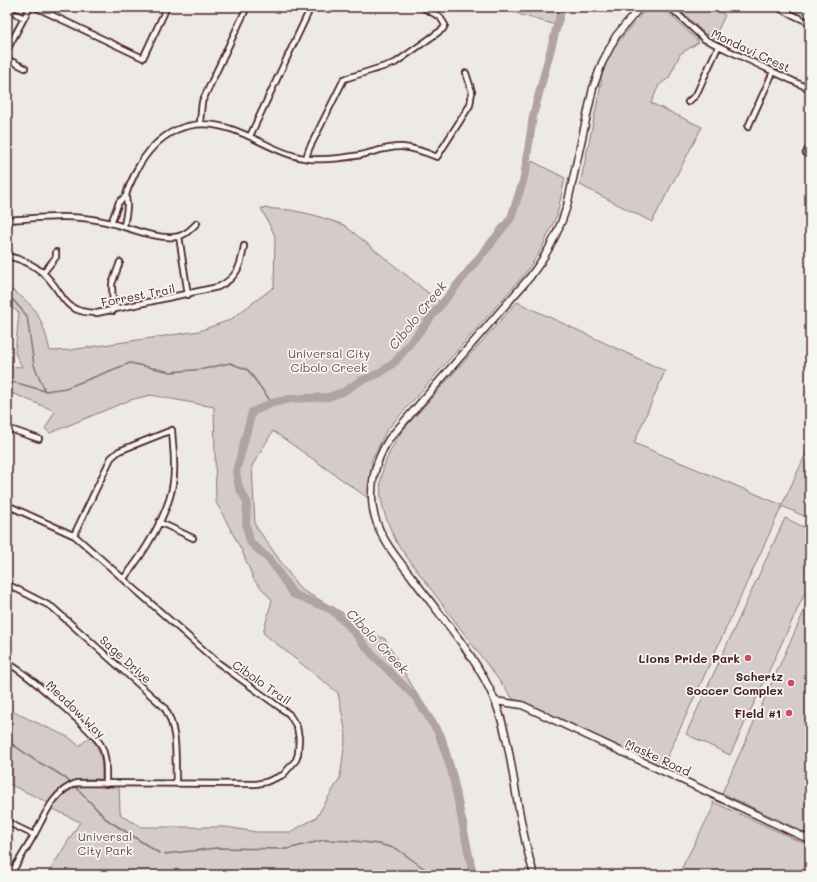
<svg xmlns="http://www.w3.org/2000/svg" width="817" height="882" viewBox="0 0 817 882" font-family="Mali,sans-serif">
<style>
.green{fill:#d4cbca;stroke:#8f757a}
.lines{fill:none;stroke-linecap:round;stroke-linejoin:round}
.stream{stroke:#886e73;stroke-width:1.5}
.river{stroke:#b1a2a3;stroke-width:8}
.street-casing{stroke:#4a1f2b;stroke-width:8}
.secondary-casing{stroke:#4a1f2b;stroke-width:9}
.street{stroke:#f6f6f2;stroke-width:4.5}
.secondary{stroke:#f6f6f2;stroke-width:6}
.poi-dot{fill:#d1495b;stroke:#f6f6f2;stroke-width:1.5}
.labels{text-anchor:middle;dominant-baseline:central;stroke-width:3.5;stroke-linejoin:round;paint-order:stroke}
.street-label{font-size:12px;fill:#4a1f2b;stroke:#f6f6f2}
.park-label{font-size:12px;fill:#6c4a53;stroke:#f6f6f2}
.poi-label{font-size:12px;font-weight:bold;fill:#4a1f2b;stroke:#f6f6f2;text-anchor:end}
.water-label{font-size:13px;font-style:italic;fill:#6e4d55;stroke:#f6f6f2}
</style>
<rect width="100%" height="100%" fill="#ece9e6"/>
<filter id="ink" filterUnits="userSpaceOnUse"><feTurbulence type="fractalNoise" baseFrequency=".025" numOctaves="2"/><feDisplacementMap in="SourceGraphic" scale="8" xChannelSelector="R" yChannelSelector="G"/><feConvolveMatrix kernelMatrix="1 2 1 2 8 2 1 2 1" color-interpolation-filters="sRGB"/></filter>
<g filter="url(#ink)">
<path class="green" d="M505,7H559L556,25L521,15Z
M648,7H662L699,42L680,54L669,78L659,85L651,103L702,127L652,222L580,185L602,80L599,79L611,50Z
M677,7H708L725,15L714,39L704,33Z
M532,161L565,178L557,215L541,250L524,275L386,431L372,459L368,498L273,431L252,466L255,525L300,589L343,613L361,628L385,639L429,715L466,822L473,875H47L80,822L51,808C72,778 87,785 119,786L120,812L122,816L142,827H226L256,832H290L316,818L340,778L346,734L338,693L263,633L272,600L254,580L242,551L216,502L214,407L151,395L130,400L50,433L45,429L55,411L7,391V374L10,366L22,367L15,353L19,313L7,303V287C37,305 42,318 50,351L70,350L199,331L230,320L274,287L275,236L261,208L290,210L314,215L344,225L442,304L493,247L519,201Z
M517,302L665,371L634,443L782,505L810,445V519L782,506L662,768L513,699L398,545C375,499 373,475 402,431Z
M785,518L810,530V582L730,755L686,734Z
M810,598V835L722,793Z
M7,709L70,738L79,746L90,737C102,750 102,763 102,779C77,778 63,781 49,803L7,783Z
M713,802L810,846V875H678L713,808Z"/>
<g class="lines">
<path class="stream" d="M7,296L13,300L27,316L34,365L45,391
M7,382L17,383L45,391L66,388L130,363L171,372L204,369L230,363L248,370L272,403
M7,741C18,747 29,757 38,762C50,768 60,773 70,782
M76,787L106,819L159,853
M165,854L217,848L287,849L324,840L354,841L379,844L397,849L425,869L435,873
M439,875H440"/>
<path class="river" d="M473,875L453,777L441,736L416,698L372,654L347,624L332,610L293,594L271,561L250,542L246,524L247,502L239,488L236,472L252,412L272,403L290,399L328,397L343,392L360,381L380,373L395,362L511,218L524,178L533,116L562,7"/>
<g class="street-casing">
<path id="street" d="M35,7L143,58L167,7
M670,7L704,39L810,89
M776,7L810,23
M16,14L24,18
M7,50L30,7
M7,59L25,68
M688,102L696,95L718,47
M200,122L202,102L247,7
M748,127L773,72
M250,136L311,7
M806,153L810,145
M306,158L309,149L344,79L395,63L443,29L445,25L440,17L422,7
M7,220C39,218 70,214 102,221C124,225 152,239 174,237C184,237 191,229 197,223
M111,223L119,202L126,196
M124,226C125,220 127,212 127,205C127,203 126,199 126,196C127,188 133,179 136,171C157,132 190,114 234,130C259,139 282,156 310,159C327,160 344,158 361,155C375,152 388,146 402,147C415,148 425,152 437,157L470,105L472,92L466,73
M179,236L188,295
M7,256C21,259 32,263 43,273C65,292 60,313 97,313L218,287C237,278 241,266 244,246
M43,273L56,257V252
M113,311L112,284L120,262
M7,428L39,439
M7,505L75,536L217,662L289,714L297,727L299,738L298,754L296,760L283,775L266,782L256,784L76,783C53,792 45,815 34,835C27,848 18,862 10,875
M7,516L11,507
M159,522L193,538
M74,535L111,458L119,451L172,430C173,448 176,465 173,483C169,513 143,555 124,578
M7,584L52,607L164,707C179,730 175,758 176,784
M7,663C22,669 93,731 101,745C107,757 106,771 106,784
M7,822L34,835"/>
</g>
<g class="secondary-casing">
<path id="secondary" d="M495,701L522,705L810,840
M534,875C528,854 523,832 519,810C512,773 509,737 495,701C476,655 440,616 411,576C396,557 380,538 374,514C368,488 375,461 389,439L530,277C547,255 559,232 567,206L593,88L602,63L616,36L640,7"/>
</g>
<use href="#street" class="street"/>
<use href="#secondary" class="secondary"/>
</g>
</g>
<g class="poi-dot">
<circle cx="748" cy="658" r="4"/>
<circle cx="791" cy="683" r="4"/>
<circle cx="789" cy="713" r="4"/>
</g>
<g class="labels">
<g class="street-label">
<text transform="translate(751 50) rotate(25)">Mondavi Crest</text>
<text transform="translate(138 295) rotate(-11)">Forrest Trail</text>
<text transform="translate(126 659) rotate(42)">Sage Drive</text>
<text transform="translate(262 682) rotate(35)">Cibolo Trail</text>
<text transform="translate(76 709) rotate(44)">Meadow Way</text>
<text transform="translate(658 757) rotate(25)">Maske Road</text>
</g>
<g class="park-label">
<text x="329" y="353">Universal City<tspan x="329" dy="14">Cibolo Creek</tspan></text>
<text x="105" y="836">Universal<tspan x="105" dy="14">City Park</tspan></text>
</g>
<g class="poi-label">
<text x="740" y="658">Lions Pride Park</text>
<text x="783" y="676">Schertz<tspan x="783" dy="14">Soccer Complex</tspan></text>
<text x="781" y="713">Field #1</text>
</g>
<g class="water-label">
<text transform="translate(417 315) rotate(-51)">Cibolo Creek</text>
<text transform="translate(378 641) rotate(47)">Cibolo Creek</text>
</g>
</g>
<rect width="817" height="882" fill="none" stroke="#f6f6f2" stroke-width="24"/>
<rect x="12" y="12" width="793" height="858" fill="none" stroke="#4a1f2b" stroke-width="1.5" filter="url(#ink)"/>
</svg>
